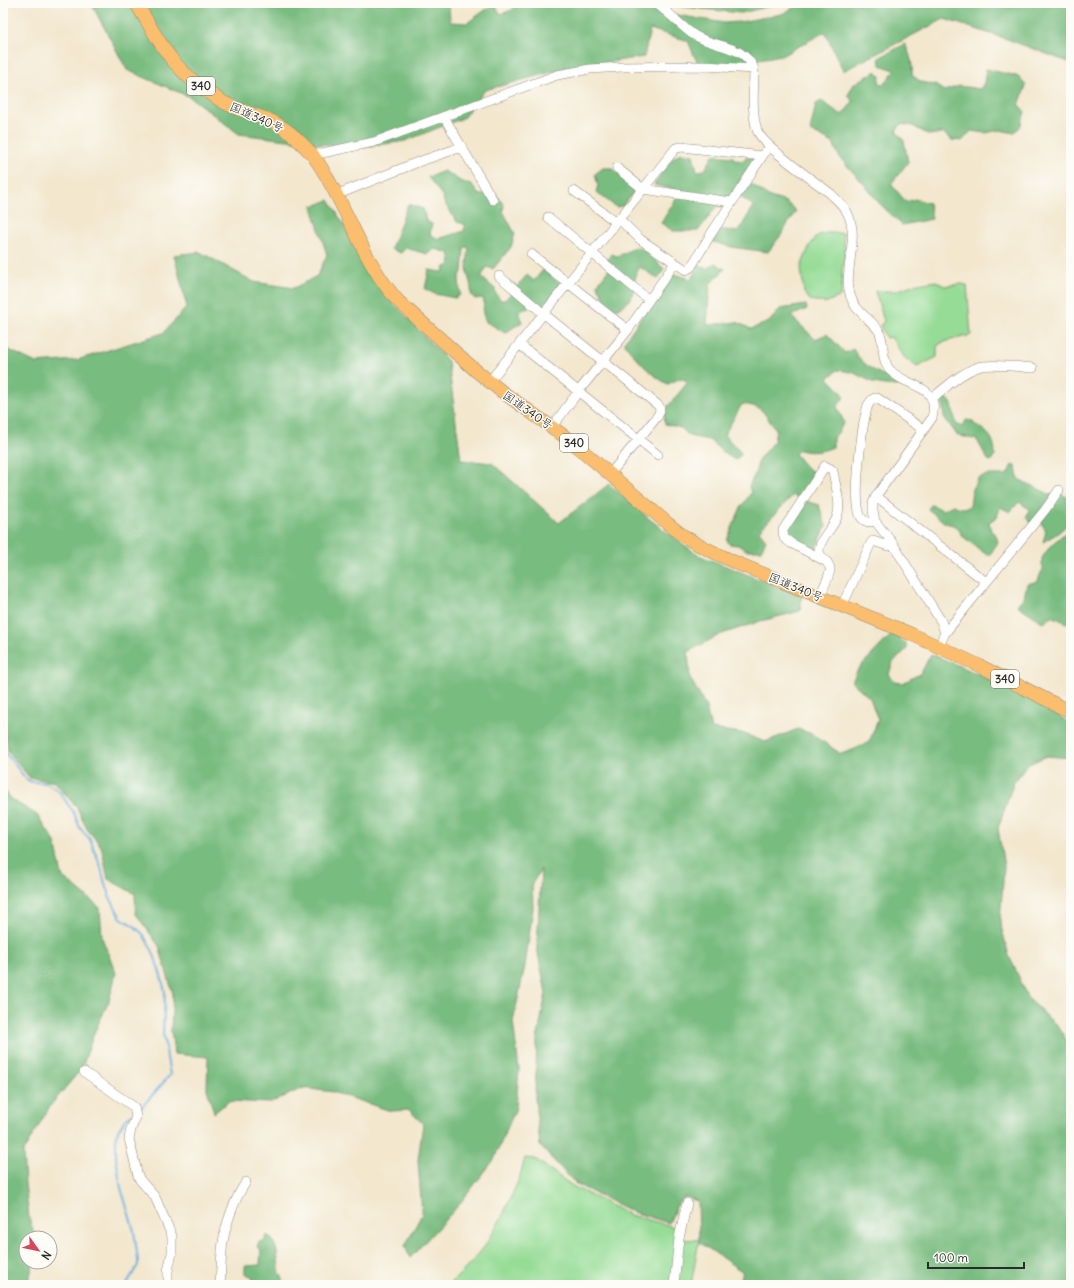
<svg xmlns="http://www.w3.org/2000/svg" width="1074" height="1288" viewBox="0 0 1074 1288" font-family="Delius,'Klee One',sans-serif">
<style>
.green{fill:#96dc96;stroke:#608460}
.forest{fill:#78bc7f;stroke:#527455}
.lines{fill:none;stroke-linecap:round;stroke-linejoin:round}
.stream{stroke:#68aede;stroke-width:2}
.minor-casing{stroke:#8f897c;stroke-width:10}
.highway-casing{stroke:#8f897c;stroke-width:14}
.minor{stroke:#fff;stroke-width:9}
.highway{stroke:#fbbe6e;stroke-width:13}
.labels{text-anchor:middle;dominant-baseline:central;stroke-width:3;stroke-linejoin:round;paint-order:stroke}
.shield{fill:#fdfcf7;stroke:#6a6a68;stroke-width:1}
.shield-label{font-size:11px;font-weight:bold;fill:#2b2b2b}
.street-label{font-size:12px;fill:#2b2b2b;stroke:#fdfcf7}
</style>
<rect width="100%" height="100%" fill="#fdfcf7"/>
<filter id="ink" filterUnits="userSpaceOnUse"><feTurbulence type="fractalNoise" baseFrequency=".025" numOctaves="2"/><feDisplacementMap in="SourceGraphic" scale="8" xChannelSelector="R" yChannelSelector="G"/><feConvolveMatrix kernelMatrix="1 2 1 2 8 2 1 2 1" color-interpolation-filters="sRGB"/></filter>
<filter id="wash" filterUnits="userSpaceOnUse"><feTurbulence type="fractalNoise" baseFrequency=".012" numOctaves="4" result="noise"/><feDisplacementMap in="SourceGraphic" scale="16" xChannelSelector="R" yChannelSelector="G"/><feGaussianBlur stdDeviation="0.9" result="paint"/><feColorMatrix in="noise" values="0 0 0 0 0 0 0 0 0 0 0 0 0 0 0 0 0 1.4 0 .05"/><feComposite in="paint" operator="in"/></filter>
<g filter="url(#wash)">
<rect width="100%" height="100%" fill="#f3e7ce"/>
<path class="green" d="M826,233H843L845,250L842,272L841,296L825,303L810,300L804,293L801,267L809,247L817,236Z
M936,281L944,286L961,284L967,285L971,335L943,342L937,346V357L917,367L904,357L891,337L886,338L880,326L884,321L875,291H896L912,285Z
M525,1158L535,1159L574,1187L630,1215L678,1228L677,1239L699,1240L691,1285H449L472,1262L485,1246L502,1217L519,1179Z"/>
<path class="forest" d="M91,3H449L450,22L467,23L494,4L501,14L512,10L518,3H642L660,12L724,23L740,22L782,14L802,3H1071V63L1007,39L944,19L843,71L825,32L783,55L700,69L688,41L650,29L644,57L567,68L485,90L463,118L405,141L365,147L319,144L239,134L190,97L127,70Z
M662,3H784L741,13L665,5Z
M905,44C910,54 913,64 912,75L921,82L935,85L944,91L959,86L980,89L984,83L986,69L1020,77L1026,86L1019,105L1025,112L1020,127L1014,133L1000,130L985,133L971,131L962,141L952,140L943,133L929,135L913,126L901,124L896,131L904,141L908,162L891,184L906,202L915,199L929,203L932,219L902,225L879,203L864,184L840,158L833,143L810,131L816,104L821,101L842,115L853,102L848,95L854,84L876,71L880,76L879,83L884,84L895,70L880,65L879,58Z
M682,153L693,155L697,171L705,170L713,155L733,157L735,160L742,161L746,157L755,158L756,161L723,206L716,207L698,231H673L661,223L681,191L654,185C661,174 669,157 682,153Z
M603,168H612L635,188L634,192L623,206L616,207L596,192L598,185L595,174Z
M444,171L462,182L471,184L479,195L493,193L499,198L504,205L503,211L515,234L511,247L493,269L487,267L481,277L495,289V292L500,300H505L527,275L534,281L543,270L560,283L559,289L543,307L527,303L529,308L521,310L520,313L522,322L505,333L492,325L486,322L483,314L484,300L481,298L475,299L471,294C472,286 469,281 468,274C466,266 468,256 469,248L467,247L464,249L462,272L459,278L460,295L455,298L435,294L425,289L429,270L443,272L445,267L450,265L451,260L449,253L435,249L427,254L406,248L401,253L391,249L408,204L423,209L426,221L432,224L430,234L438,239L464,231L465,224L457,222L444,202L443,197L428,177Z
M751,184L770,197L786,202L796,211L781,235L768,252L731,247L711,241L720,229L738,232L754,206L739,196Z
M329,200L387,296L448,361L461,460L492,463L559,523L609,484L652,521L698,555L802,596L800,611L761,621L719,635L688,652L690,678L706,707L711,729L742,733L765,742L798,729L812,734L841,754L855,749L869,742L878,720L870,698L852,682L858,669L892,634L906,643L907,649L893,662L889,674L894,682L903,683L921,673L931,654C979,674 1029,694 1071,724V758L1046,756L1027,765L1013,784L998,828L1004,867L1000,922L1009,956L1018,975L1027,997L1060,1029L1071,1048V1285H736L743,1272L699,1242L698,1201L684,1197L676,1207L669,1223L633,1212L576,1184L540,1146L535,1098L537,1040L546,993L537,948L541,869L532,884L533,908L525,966L513,1021L519,1069L516,1108L493,1161L457,1207L410,1258L405,1246L422,1214L418,1160L423,1124L409,1110L391,1111L333,1092L303,1088L270,1103L229,1101L214,1113L207,1089L208,1057L174,1054L171,1030L173,994L159,946L136,914L135,894L108,879L101,846L87,829L77,808L55,782L30,778L8,752L6,732H3V347L36,363L77,360L163,333L187,307L174,255L200,252L254,282L294,288L317,276L327,255L312,207Z
M637,247L646,252L664,269L658,279L640,267C628,284 643,297 614,310L609,306L597,285L612,265L607,261L611,254L617,256Z
M715,263L725,269L710,284L707,325L737,322L751,329L769,322L780,309L806,305L807,309L791,316L815,339L827,334L845,353L853,349C864,368 881,375 901,382L898,386L885,385L874,383L852,372L838,370L828,378L845,396L837,407L844,422L838,433L833,438V447C821,452 812,453 799,450L795,454L806,467L814,473L800,499L793,495L759,531L766,540L761,550H746L738,545L729,544L727,540L741,507L751,493L749,486L755,474L759,459L774,441L776,429C771,424 768,418 764,413C759,406 749,405 742,404L724,435L742,454L735,460L723,452L709,440L689,436L681,428L665,424L664,411L688,382L681,378L668,384C650,375 635,358 624,342L670,277L674,274L691,279L699,264L706,269Z
M947,398L952,404L956,424L963,427L966,420L973,421L974,424C989,433 995,438 995,456L991,461L988,460L977,440L957,435L944,417L942,399Z
M1012,465L1016,467L1018,479L1051,495L1061,494L1071,499C1071,508 1069,515 1069,523L1058,533L1043,542L1046,531L1042,524L1030,522L1026,518L1029,509L1019,502L1010,512L1000,507L997,517L989,522L991,531L996,535L998,542L991,553L988,556L961,535L960,530L953,525L945,523L928,509L931,505L943,510L953,505L961,508L970,507L972,489L978,478L987,475H1007Z
M806,501L819,505L826,527L815,550L812,551L792,540L786,535L787,529Z
M1071,530V625L1052,616L1044,623L1017,605L1024,597L1027,584L1038,581L1042,570V558L1051,545L1065,533Z
M3,788L12,800L37,815L55,842L62,876L100,908L102,938L116,973L109,1001L94,1033L82,1068L50,1106L23,1152L25,1184L29,1218L36,1238H26V1262H34L27,1285H3Z
M267,1235C279,1242 277,1261 280,1273C282,1277 284,1281 285,1285H254L252,1276L245,1274V1266L260,1265L261,1250L257,1246L259,1242L264,1241Z"/>
<g class="lines">
<path class="stream" d="M3,750L26,779L32,782L46,783L58,790L74,813L80,828L89,838L92,844L94,850L100,864L105,884L109,892V896L121,918L134,926L143,934L153,952L161,976L165,992L163,1034L170,1075L141,1108L138,1111
M126,1285L138,1265V1260L134,1231L121,1188L116,1158V1135L118,1131L124,1121L132,1114"/>
</g>
</g>
<g filter="url(#ink)">
<g class="lines">
<g class="minor-casing">
<path id="minor" d="M652,3C656,5 660,6 663,9C674,17 683,28 694,35C715,48 744,44 754,69C754,88 751,111 757,130C762,146 816,182 831,194C837,200 843,205 847,212C863,242 836,280 856,307C863,316 873,322 879,331C885,343 881,359 889,369C906,389 941,382 932,418L876,496L873,503V511L875,521L891,541L941,621L945,633
M444,117L493,200
M313,155L374,142L557,75L590,69L622,67L705,66L754,69
M617,168L643,189L731,202
M574,191L616,222
M336,195L418,162L462,147
M548,217L649,300
M619,219L641,240L686,270L691,267L711,234L765,152
M531,254L628,330
M499,276L544,314L659,406C661,411 659,414 656,418L610,474
M519,344L658,455
M489,382L671,154L676,148L682,147L762,156
M932,398C947,387 960,373 978,367C988,363 1021,367 1033,368
M552,427L578,392L628,330L675,263
M876,496L986,582
M875,521C870,523 864,522 861,517C852,501 862,424 868,405C871,401 872,398 877,398L924,430
M819,597C822,591 831,574 830,568C829,561 819,558 819,550C820,538 833,528 837,517C842,504 835,485 833,471L831,469L825,466L783,530L784,538L791,543L827,562
M842,606L871,543L873,541L888,546L894,545
M939,646L945,633L1045,510L1059,490
M84,1072L134,1107L136,1117L131,1129L129,1139L138,1176L140,1180L155,1197L172,1236V1253L168,1271V1285
M220,1285C221,1271 221,1256 223,1242C226,1223 235,1198 246,1182
M674,1285L679,1238L687,1203"/>
</g>
<g class="highway-casing">
<path id="highway" d="M136,3C148,22 159,44 174,62C187,77 206,92 223,102C239,111 255,114 271,121C287,128 300,141 311,153C321,165 328,179 335,192C355,229 370,271 399,302L474,369L501,391L571,441L667,523L682,535L697,544L734,562L911,634L982,667L1071,712"/>
</g>
<use href="#minor" class="minor"/>
<use href="#highway" class="highway"/>
</g>
</g>
<g class="labels">
<g class="shield">
<rect x="187" y="77" width="28" height="18" rx="3"/>
<rect x="560" y="434" width="28" height="18" rx="3"/>
<rect x="991" y="670" width="28" height="18" rx="3"/>
</g>
<g class="shield-label">
<text x="201" y="86">340</text>
<text x="574" y="443">340</text>
<text x="1005" y="679">340</text>
</g>
<g class="street-label">
<text transform="translate(257 117) rotate(24)">国道340号</text>
<text transform="translate(528 410) rotate(35)">国道340号</text>
<text transform="translate(796 587) rotate(22)">国道340号</text>
</g>
</g>
<rect width="1074" height="1288" fill="none" stroke="#fdfcf7" stroke-width="16"/>
<g transform="translate(38 1250) rotate(123)"><circle r="19" fill="#fdfcf7" stroke="#a9a8a5"/>
<path d="M0-3L7 15L0 10L-7 15Z" fill="#d1495b"/>
<text y="-6" font-size="11" font-weight="bold" text-anchor="middle" fill="#2b2b2b">N</text>
</g>
<path d="M928 1262v6h96v-6" fill="none" stroke="#2b2b2b" stroke-width="2"/>
<text x="934" y="1262" font-size="12" fill="#2b2b2b" stroke="#fdfcf7" stroke-width="3" paint-order="stroke">100 m</text>
</svg>
